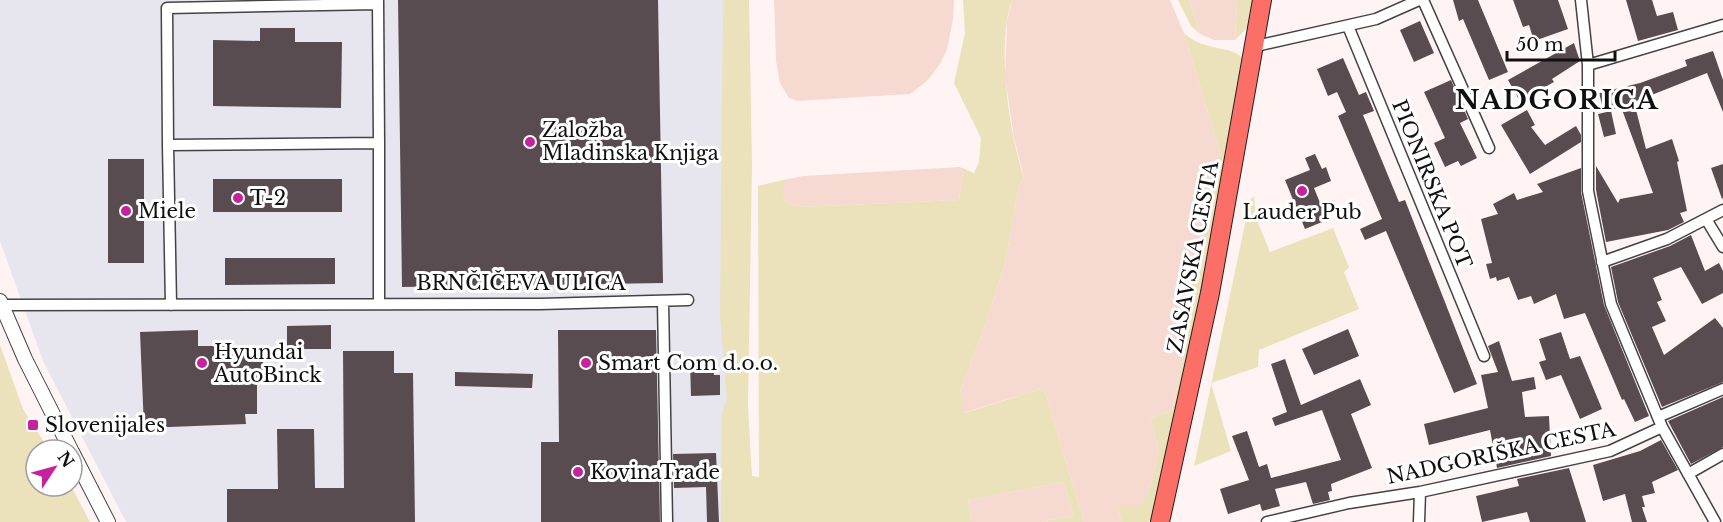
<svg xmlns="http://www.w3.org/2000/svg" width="1723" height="522" viewBox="0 0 1723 522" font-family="'Libre Baskerville',serif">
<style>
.industrial{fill:#e7e5ee}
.farmland{fill:#f6dad2}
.green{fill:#ebe1bb}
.building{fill:#594c50}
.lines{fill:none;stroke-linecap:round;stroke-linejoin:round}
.minor-casing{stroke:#434343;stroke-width:13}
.tertiary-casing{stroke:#434343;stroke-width:16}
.primary-casing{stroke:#212121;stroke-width:20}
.minor{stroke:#fff;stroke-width:10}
.tertiary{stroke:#fff;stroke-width:14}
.primary{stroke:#fc6f67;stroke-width:18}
.poi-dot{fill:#c5239c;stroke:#fff;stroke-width:2}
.labels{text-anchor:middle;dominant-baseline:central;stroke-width:6;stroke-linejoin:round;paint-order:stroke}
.poi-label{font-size:20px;fill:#101010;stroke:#fff;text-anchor:start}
.street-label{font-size:20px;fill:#101010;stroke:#fff}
.district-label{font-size:26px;font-weight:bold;letter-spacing:1.5px;fill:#101010;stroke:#fff}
</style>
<rect width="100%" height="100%" fill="#fff4f3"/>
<path class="industrial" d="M0,0H723L730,522H126L43,361L0,241Z"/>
<path class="farmland" d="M774,0H954L953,19L947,50L940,64L927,81L910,94L797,101L789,98L780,83L776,61Z
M1012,0H1170L1184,33L1220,152L1192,288L1181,294L1190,325L1172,411L1150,418L1159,450L1148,494L1137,508L1117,505L1122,522H1084L1044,388L963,413L961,405L960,391L987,321L1005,263L1019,186L1024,178L1014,138L1005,77L1007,21Z
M1189,0H1237L1235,40H1214L1200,34Z
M960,167L963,172L959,200L802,207L787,203L783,195V180L803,176Z
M1064,482L1073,516L1039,522H972L968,500Z"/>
<path class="green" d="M723,0H749L752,164L748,406L752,476L759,477L758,186L783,180V195L787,203L802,207L959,200L963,172L960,167L974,173L979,162L981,138L954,83L965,33L963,0H1012C996,46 1009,132 1024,178L1019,186L1005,263L987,321L960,391L964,413L1044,388L1084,522H1039L1073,516L1064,482L968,500L972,522H721L722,412L727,400L720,315Z
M1178,0H1189L1200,34L1191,26Z
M1237,0H1255L1249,26L1235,40Z
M1184,33C1206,53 1230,44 1244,59L1225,178L1156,509L1149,522H1122L1117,505L1137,507L1148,494L1159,450L1150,418L1172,411L1190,325L1181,294L1192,288L1220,152Z
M1254,196L1256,218L1270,252L1333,228L1349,267L1344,272L1359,309L1259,350L1258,367L1211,383L1231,451L1194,466L1250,200Z
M0,345L23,409L49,450H36V486H71L90,522H0Z"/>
<path class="building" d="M398,0H658L663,283L402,287Z
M1453,0H1478L1508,72L1489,80L1463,19L1459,21Z
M1513,0H1558L1568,29L1534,41L1529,25L1523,27Z
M1626,0H1652L1657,16L1673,12L1678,30L1638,41Z
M1420,21L1434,53L1414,62L1400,30Z
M260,28H295V42H342L341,108L213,106V40L260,41Z
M1574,43L1580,61L1552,79L1554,82L1520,101L1508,80Z
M1713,51L1723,80V112L1707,73L1634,102L1646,149L1672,139L1679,161L1677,162L1687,211L1680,213L1684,222L1668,230L1606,242L1596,190V166L1618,203L1620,199L1653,193L1621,107L1604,112L1599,93L1640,83L1687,66L1685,60Z
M1343,58L1359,95L1366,92L1374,111L1363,115L1399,202L1405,200L1477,384L1454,393L1386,231L1365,240L1360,229L1382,219L1338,116L1346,112L1337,92L1328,96L1317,69Z
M1451,80L1468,119L1460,123L1477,158L1461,166L1458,161L1445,167L1434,143L1445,138L1424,92Z
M1527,110L1535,125L1531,127L1545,145L1576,126L1581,135V142L1530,174L1501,125Z
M1611,111L1616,134L1604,137L1598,114Z
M1315,154L1322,169L1326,167L1331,181L1314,188L1327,220L1305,229L1285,180L1310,170L1305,158Z
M108,159H144V263H108Z
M1723,164V198L1722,199L1711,168Z
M1581,168V192L1604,305L1649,416L1635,422L1624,399L1622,400L1585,313L1564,319L1556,294L1534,304L1531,296L1518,300L1509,277L1497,281L1496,277L1490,279L1486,264L1492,263L1481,219L1498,214L1493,204L1514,193L1517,200L1543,192L1537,184Z
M213,179H342V212H213Z
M1691,235L1705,271L1719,263L1723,271V293L1702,304L1681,267L1653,278L1662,300L1657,302L1666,321L1652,327L1664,355L1715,318L1723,328V382L1662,407L1618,302L1611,267L1670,246Z
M225,258H335V284L225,285Z
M331,325V349H287V326Z
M1348,329L1359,356L1314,375L1302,349Z
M198,330V346H263V381H257V414H245L246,424L144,428L140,332Z
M558,330H656L660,522H541V442H559Z
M1561,332L1570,359L1580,356L1602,409L1580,419L1561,375L1546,380L1539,362L1546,360L1539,339Z
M1499,341L1512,381L1534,377L1536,389L1522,392L1525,417L1549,416L1551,456L1497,468L1490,430L1429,445L1424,424L1488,408L1481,375L1498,372L1488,346Z
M343,351H394V373H413L415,522H227V489H278L277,429H314L315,488H344Z
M1285,359L1301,405L1360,379L1371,405L1351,414L1372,468L1331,484L1332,491L1328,492L1330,500L1313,504L1306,482L1275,489L1280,506L1262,511L1260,504L1228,514L1220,489L1249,480L1232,436L1247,431L1259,467L1267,464L1271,478L1341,460L1322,410L1275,426L1272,418L1287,412L1271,364Z
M690,362H713L714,375H720V395L691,396Z
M455,372L533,374L532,388L455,386Z
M1723,397V447L1691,464L1668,421Z
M1661,440L1678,470L1652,482L1655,493L1642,496L1645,507H1642L1647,522H1632L1625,494L1603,501L1593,465L1640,451Z
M716,453L719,522H707L706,487L674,488L673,454Z
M1569,468L1586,522H1530L1527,512L1482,522L1476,496L1519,486L1517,479Z"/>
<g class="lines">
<g class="minor-casing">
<path id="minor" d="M378,0L379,143
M1423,0L1489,148
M1581,0L1588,65V191L1611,304L1662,427L1715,522
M1348,26L1484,356
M1256,46L1376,19L1419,0
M1588,65L1723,25
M168,145L167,8L378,4
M1706,219L1723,247
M1602,262L1667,239L1723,210
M663,301L667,522
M1,305L540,304L688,300
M171,305L168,145L379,143V304
M1658,417L1723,389
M1688,474L1723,454
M1267,522L1349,503L1420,492L1610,451L1662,427
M1419,522L1420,492"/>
</g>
<g class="tertiary-casing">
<path id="tertiary" d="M0,301L25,359L71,450
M72,452L108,522"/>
</g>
<g class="primary-casing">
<path id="primary" d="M1160,522L1210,293L1262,0"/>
</g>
<use href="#minor" class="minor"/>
<use href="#tertiary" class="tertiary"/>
<use href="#primary" class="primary"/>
</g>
<g class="poi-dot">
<circle cx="530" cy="142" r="6"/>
<circle cx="1302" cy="191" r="6"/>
<circle cx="238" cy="198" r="6"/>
<circle cx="126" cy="211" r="6"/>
<circle cx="202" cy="363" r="6"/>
<circle cx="586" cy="363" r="6"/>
<rect x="27" y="419" width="12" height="12" rx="3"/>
<circle cx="578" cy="472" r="6"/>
</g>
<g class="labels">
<g class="poi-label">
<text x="542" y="130">Založba<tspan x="542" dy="23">Mladinska Knjiga</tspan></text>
<text x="250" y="198">T-2</text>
<text x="138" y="211">Miele</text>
<text x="1302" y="212" text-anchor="middle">Lauder Pub</text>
<text x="214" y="352">Hyundai<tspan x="214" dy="23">AutoBinck</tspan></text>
<text x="598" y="363">Smart Com d.o.o.</text>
<text x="45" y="425">Slovenijales</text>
<text x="590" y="472">KovinaTrade</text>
</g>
<g class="street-label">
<text transform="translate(1432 184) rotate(68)">PIONIRSKA POT</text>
<text transform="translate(1193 257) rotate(-79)">ZASAVSKA CESTA</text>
<text x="521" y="283">BRNČIČEVA ULICA</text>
<text transform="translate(1501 453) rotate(-12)">NADGORIŠKA CESTA</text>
</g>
<g class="district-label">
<text x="1557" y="100">NADGORICA</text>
</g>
</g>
<g transform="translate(54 468) rotate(54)"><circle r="28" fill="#ffffff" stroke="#9f9f9f" stroke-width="1.5"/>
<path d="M0-4.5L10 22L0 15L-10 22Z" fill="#c5239c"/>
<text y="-9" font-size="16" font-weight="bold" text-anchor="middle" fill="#101010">N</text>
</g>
<path d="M1507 51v9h108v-9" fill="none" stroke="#101010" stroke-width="3"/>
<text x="1516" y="51" font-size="18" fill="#101010" stroke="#ffffff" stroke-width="4.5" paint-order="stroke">50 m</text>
</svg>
